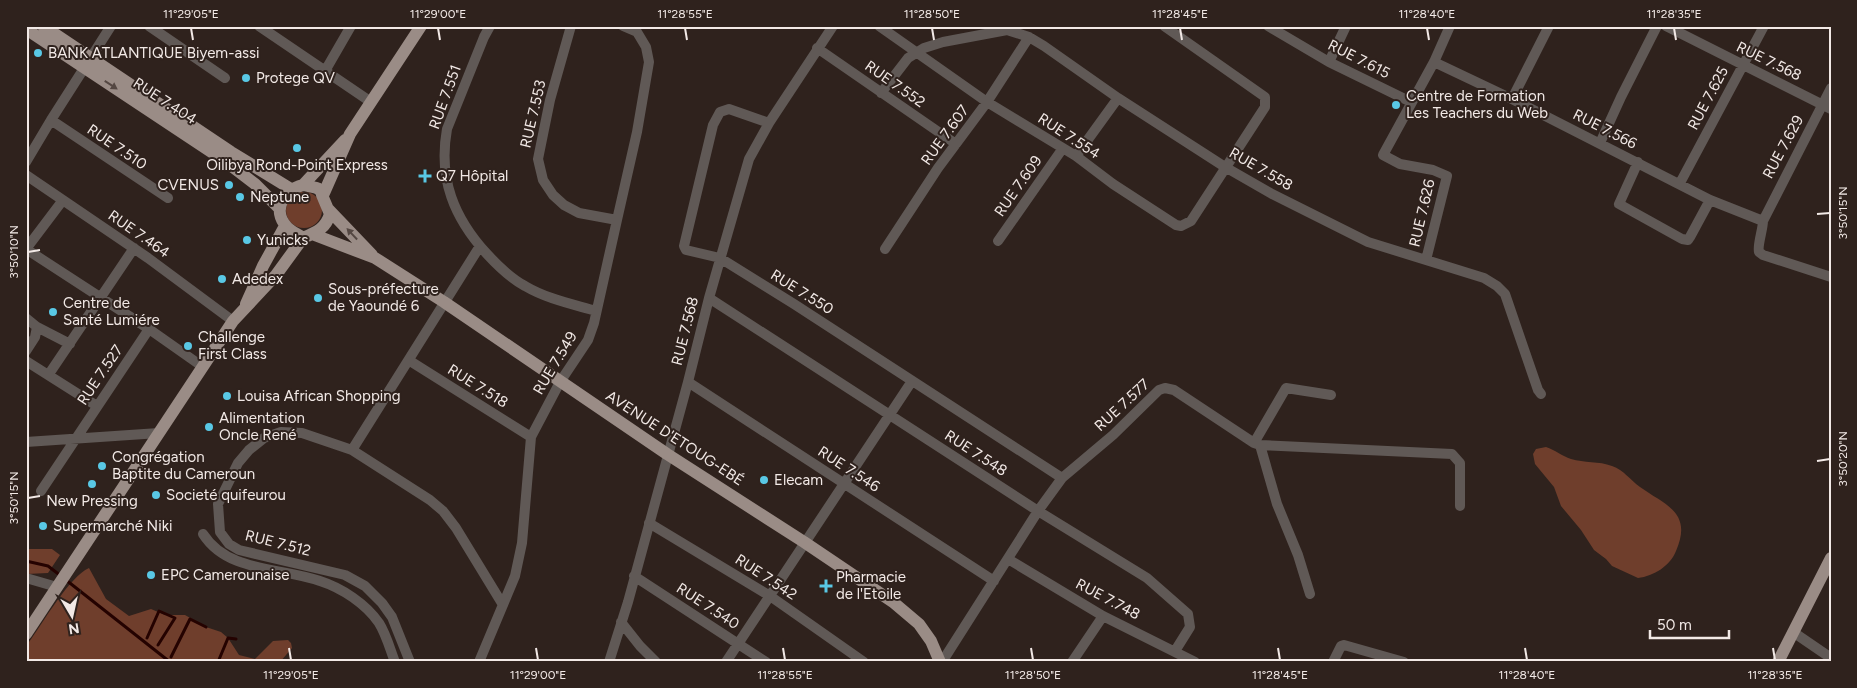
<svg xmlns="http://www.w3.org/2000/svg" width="1857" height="688" viewBox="0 0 1857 688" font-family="Figtree,sans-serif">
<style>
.green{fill:#6f3e2c}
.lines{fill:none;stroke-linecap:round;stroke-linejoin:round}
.stream{stroke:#240200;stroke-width:3}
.minor{stroke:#605956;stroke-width:10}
.major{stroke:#9a8c86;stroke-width:12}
.oneway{fill:#544742}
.ticks{fill:none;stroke:#f2e9e6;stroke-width:2}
.poi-dot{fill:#59c8e5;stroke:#2f221d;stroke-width:2}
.labels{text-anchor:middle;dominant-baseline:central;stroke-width:4;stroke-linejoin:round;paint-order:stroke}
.poi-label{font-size:15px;fill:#f2e9e6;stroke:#2f221d;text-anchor:start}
.street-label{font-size:15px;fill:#f2e9e6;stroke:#2f221d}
.neatline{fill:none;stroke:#f2e9e6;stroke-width:2}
.ticks-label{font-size:12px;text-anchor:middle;fill:#f2e9e6}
</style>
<rect width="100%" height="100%" fill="#2f221d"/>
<path class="green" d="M286 210a18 18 0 1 1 36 0a18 18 0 1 1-36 0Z
M1546,447C1555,450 1562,456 1571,459C1584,463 1599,461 1612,466C1624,470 1630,480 1640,487C1665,505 1693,512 1676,551C1670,566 1654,576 1638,578L1612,566L1606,559L1594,550L1581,530L1561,506L1554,487L1535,464L1533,454L1536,449Z
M26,549H52L60,555L48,573L26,574Z
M89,568L106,599L129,616L151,609L165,615H185L206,627L221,632L228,638L239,655L255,659L273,641L288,640L291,643L292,648L280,662H26V648L29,642C43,623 69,577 89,568Z"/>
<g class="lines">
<path class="stream" d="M26,561L48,566L61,576
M66,580L170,662
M147,638L159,611L175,618L158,645
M171,657L190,619L206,627
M218,662L228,638L236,639"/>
<path class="minor" d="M149,26L225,78
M259,26L371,102
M490,26L484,37L447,129C438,179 454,218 487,254C499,267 510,278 525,286C547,299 572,304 596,311
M571,26L550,100L538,159L543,180L553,195L564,205L579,213L617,220
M879,26L987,102L1076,156L1113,184L1176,225L1181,226L1191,221L1265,107V97L1164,26
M1268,26L1329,62L1411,102
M1666,26L1831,109
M817,48L956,144
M1329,62L1346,26
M1434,62L1512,99L1710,200L1763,221
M325,71L351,26
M1831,88L1763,221C1763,229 1757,246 1759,252L1763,255L1831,277
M881,93L908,58L924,48L943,42L1007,30L1029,37L1044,46L1118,98L1225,167L1272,194L1368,242L1484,278L1497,286L1505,294L1538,390L1541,394
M1512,99L1549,26
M51,120L168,198
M769,123L729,109L720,112L713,125L684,246L686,250L720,258L794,304L1062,478
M1600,143L1621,97L1657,26
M1076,156L1118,98
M26,162L51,120L111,26
M1638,162L1619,204L1682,239L1688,240L1690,237L1710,200
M26,175L148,258L233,321
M1680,183L1764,26
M998,241L1063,148
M26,249L149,329L203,367
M26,249L63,200
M885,249L938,168L987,102L1029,37
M1426,260L1447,176L1433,170L1400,164L1383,155L1434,62L1450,26
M709,298L1038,511L1147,578L1188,614L1190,627L1175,651
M26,318L37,327L70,344
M26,351L35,337L37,327
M26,361L97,406
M410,361L531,437
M49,374L134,248
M688,382L994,581
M26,442L159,433
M1254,443L1286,388L1331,395
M1260,445L1277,504L1298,555L1310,594
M352,450L480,246
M41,491L149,329
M649,523L770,596L864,662
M203,534C228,573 281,567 320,581C342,588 366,604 379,623C386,634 390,649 395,662
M1008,559L1103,616L1195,662
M634,576L766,662
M26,578L57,587
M621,622L640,646L656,662
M1793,632L1831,658
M410,662L392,617L382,603L365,586L345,575L239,550L229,544L220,532L218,504L238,463L249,450L264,438L281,432L302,433L352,450L430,500L443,511L456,528L503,605
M479,662L515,576L522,543L531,437L560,382L588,340L594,323L617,220L637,132L649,62L646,47L637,32L623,26
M609,662L628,602L688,382L709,298L749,159L769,123L833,26
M726,662L912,381
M942,662L1038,511L1062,478L1113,435L1159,390L1165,388L1174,390L1254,443L1260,445L1452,454L1460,463V506
M1072,662L1103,616
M1333,662L1341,646L1344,645L1404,662"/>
<path class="major" d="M43,26L231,152L291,189
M26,29L225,161L255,184L280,209
M303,185L317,188L324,193L322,195L330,214C326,228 317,232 303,238C298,234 291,232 287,227C271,210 284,190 303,185Z
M303,185L345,140
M324,193L350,134L421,26
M328,209L372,255
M312,234L375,258L444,302L667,454L804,542L893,602L919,624L931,641L940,662
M246,304L263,266L285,226
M26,634L233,321L276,275L303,238
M1778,662L1831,558"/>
</g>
<defs><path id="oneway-solid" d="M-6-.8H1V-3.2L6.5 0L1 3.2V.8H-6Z" transform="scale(1.25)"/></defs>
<g class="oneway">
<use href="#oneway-solid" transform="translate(111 85) rotate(33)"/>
<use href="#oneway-solid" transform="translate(352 234) rotate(-133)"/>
</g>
<path class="ticks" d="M191,28L193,40M438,28L440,40M685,28L687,40M932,28L934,40M1180,28L1182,40M1427,28L1429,40M1674,28L1676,40M1817,214L1830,213M28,252L40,250M1817,461L1830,459M28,498L40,496M289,648L291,660M536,648L538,660M783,648L785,660M1031,648L1033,660M1278,648L1280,660M1525,648L1527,660M1773,648L1775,660"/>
<g class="poi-dot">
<circle cx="38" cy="53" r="5"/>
<circle cx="246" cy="78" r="5"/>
<circle cx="1396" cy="105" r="5"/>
<circle cx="297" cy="148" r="5"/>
<path d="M422.5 168.5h5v5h5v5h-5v5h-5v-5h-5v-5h5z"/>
<circle cx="229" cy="185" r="5"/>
<circle cx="240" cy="197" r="5"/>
<circle cx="247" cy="240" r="5"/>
<circle cx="222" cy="279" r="5"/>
<circle cx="318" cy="298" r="5"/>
<circle cx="53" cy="312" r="5"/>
<circle cx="188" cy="346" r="5"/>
<circle cx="227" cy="396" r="5"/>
<circle cx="209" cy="427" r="5"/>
<circle cx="102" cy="466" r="5"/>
<circle cx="764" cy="480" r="5"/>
<circle cx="92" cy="484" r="5"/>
<circle cx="156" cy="495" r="5"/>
<circle cx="43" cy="526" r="5"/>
<circle cx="151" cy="575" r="5"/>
<path d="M823.5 578.5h5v5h5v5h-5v5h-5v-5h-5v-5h5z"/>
</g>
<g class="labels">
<g class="poi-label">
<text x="48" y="53">BANK ATLANTIQUE Biyem-assi</text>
<text x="256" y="78">Protege QV</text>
<text x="1406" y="96">Centre de Formation<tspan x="1406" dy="17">Les Teachers du Web</tspan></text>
<text x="297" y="165" text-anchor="middle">Oilibya Rond-Point Express</text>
<text x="436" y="176">Q7 Hôpital</text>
<text x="219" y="185" text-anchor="end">CVENUS</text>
<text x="250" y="197">Neptune</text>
<text x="257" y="240">Yunicks</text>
<text x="232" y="279">Adedex</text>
<text x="328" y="289">Sous-préfecture<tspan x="328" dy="17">de Yaoundé 6</tspan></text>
<text x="63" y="303">Centre de<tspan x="63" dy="17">Santé Lumiére</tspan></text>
<text x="198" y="337">Challenge<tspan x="198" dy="17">First Class</tspan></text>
<text x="237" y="396">Louisa African Shopping</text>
<text x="219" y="418">Alimentation<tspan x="219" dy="17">Oncle René</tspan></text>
<text x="112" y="457">Congrégation<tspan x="112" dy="17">Baptite du Cameroun</tspan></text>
<text x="774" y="480">Elecam</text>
<text x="166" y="495">Societé quifeurou</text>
<text x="92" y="501" text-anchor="middle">New Pressing</text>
<text x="53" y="526">Supermarché Niki</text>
<text x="161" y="575">EPC Camerounaise</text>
<text x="836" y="577">Pharmacie<tspan x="836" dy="17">de l'Etoile</tspan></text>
</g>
<g class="street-label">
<text transform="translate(1359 59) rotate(27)">RUE 7.615</text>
<text transform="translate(1769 61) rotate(26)">RUE 7.568</text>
<text transform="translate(895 84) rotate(35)">RUE 7.552</text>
<text transform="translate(445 97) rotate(-70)">RUE 7.551</text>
<text transform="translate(1708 98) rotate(-62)">RUE 7.625</text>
<text transform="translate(165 101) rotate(33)">RUE 7.404</text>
<text transform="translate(533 114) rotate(-77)">RUE 7.553</text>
<text transform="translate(1605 129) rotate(27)">RUE 7.566</text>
<text transform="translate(945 135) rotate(-54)">RUE 7.607</text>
<text transform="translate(1069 136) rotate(33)">RUE 7.554</text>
<text transform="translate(117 147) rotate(34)">RUE 7.510</text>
<text transform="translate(1783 147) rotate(-62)">RUE 7.629</text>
<text transform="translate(1261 169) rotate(30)">RUE 7.558</text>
<text transform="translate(1018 186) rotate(-55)">RUE 7.609</text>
<text transform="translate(1422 213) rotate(-77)">RUE 7.626</text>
<text transform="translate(139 234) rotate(35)">RUE 7.464</text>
<text transform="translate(802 292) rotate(32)">RUE 7.550</text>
<text transform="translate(685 331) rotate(-76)">RUE 7.568</text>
<text transform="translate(555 363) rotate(-59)">RUE 7.549</text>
<text transform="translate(100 375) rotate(-56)">RUE 7.527</text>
<text transform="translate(478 386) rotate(32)">RUE 7.518</text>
<text transform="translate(1122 405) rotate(-43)">RUE 7.577</text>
<text transform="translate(675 438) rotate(33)">AVENUE D'ETOUG-EBÉ</text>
<text transform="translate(976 453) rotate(33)">RUE 7.548</text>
<text transform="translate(849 469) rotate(33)">RUE 7.546</text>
<text transform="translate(278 543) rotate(14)">RUE 7.512</text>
<text transform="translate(766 577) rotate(33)">RUE 7.542</text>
<text transform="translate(1108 599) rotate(28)">RUE 7.748</text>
<text transform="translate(708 606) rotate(33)">RUE 7.540</text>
</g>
</g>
<rect width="1857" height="688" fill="none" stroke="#2f221d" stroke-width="55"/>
<g transform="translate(72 616) rotate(171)" stroke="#2f221d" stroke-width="4" paint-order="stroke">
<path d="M0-4L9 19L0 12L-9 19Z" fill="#f2e9e6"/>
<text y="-8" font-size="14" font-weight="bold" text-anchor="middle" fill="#f2e9e6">N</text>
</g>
<path d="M1650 630v8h79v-8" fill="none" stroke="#f2e9e6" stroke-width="2.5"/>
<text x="1657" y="630" font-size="15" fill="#f2e9e6" stroke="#2f221d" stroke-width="4" paint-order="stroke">50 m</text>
<rect x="28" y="28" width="1802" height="632" class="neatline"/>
<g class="ticks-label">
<text x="191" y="18">11°29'05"E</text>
<text x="438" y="18">11°29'00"E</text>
<text x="685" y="18">11°28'55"E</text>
<text x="932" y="18">11°28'50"E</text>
<text x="1180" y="18">11°28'45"E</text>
<text x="1427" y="18">11°28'40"E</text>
<text x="1674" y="18">11°28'35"E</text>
<text transform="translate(1843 213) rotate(-90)" y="4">3°50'15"N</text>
<text transform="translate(14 252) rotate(-90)" y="4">3°50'10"N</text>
<text transform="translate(1843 459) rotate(-90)" y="4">3°50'20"N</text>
<text transform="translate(14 498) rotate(-90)" y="4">3°50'15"N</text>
<text x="291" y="679">11°29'05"E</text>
<text x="538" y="679">11°29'00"E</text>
<text x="785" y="679">11°28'55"E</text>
<text x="1033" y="679">11°28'50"E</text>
<text x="1280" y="679">11°28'45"E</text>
<text x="1527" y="679">11°28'40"E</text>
<text x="1775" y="679">11°28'35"E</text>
</g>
</svg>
